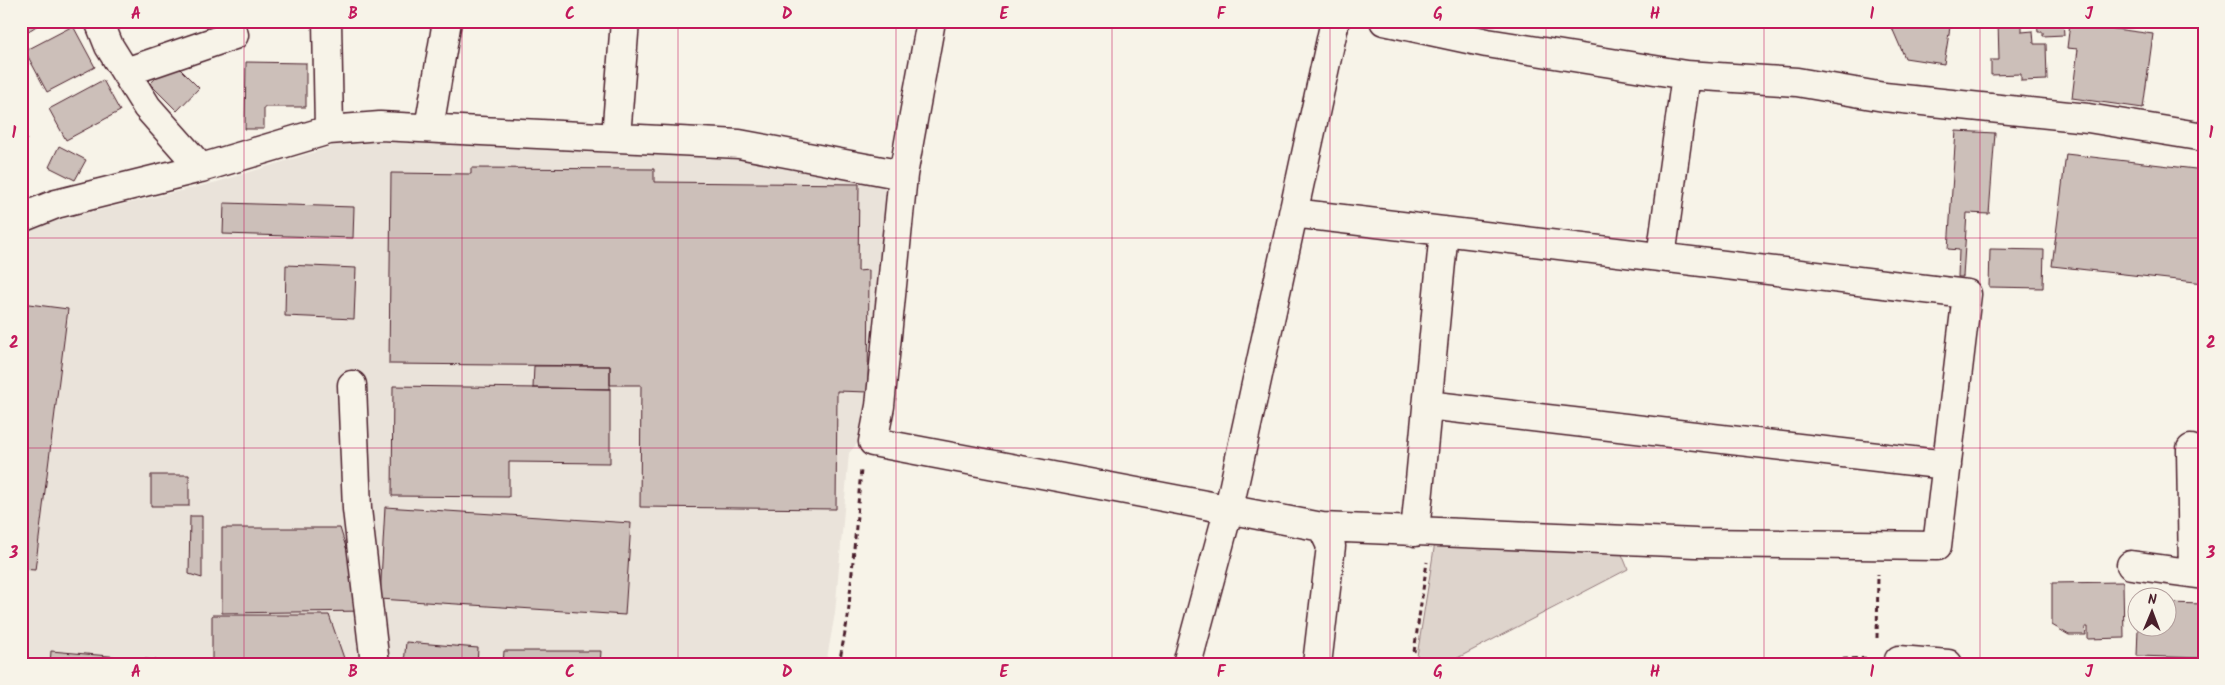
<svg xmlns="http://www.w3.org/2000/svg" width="2225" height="685" viewBox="0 0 2225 685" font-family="Kalam,sans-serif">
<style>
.built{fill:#eae3da}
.green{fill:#ded4cc;stroke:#947a7c}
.building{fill:#ccbfb9;stroke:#4a1f2b}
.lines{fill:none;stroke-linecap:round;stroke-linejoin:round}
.minor-casing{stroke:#4a1f2b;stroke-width:31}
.path{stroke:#4a1f2b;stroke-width:3;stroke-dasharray:5 4;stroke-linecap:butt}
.minor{stroke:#f7f3e8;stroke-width:28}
.grid{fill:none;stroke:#c2185b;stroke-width:1;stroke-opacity:0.55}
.neatline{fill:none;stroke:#c2185b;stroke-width:2}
.grid-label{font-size:16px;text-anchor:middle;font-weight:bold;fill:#c2185b}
</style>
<rect width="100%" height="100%" fill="#f7f3e8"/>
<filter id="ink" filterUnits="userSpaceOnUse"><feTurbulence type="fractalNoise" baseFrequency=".02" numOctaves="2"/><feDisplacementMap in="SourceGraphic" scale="10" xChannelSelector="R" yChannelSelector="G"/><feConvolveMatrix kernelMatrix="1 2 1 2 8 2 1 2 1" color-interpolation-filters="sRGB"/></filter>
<g filter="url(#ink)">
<path class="built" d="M350,141L741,153L888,185L861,439L849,453L835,613L826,664H21V235L55,221L217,182Z"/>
<path class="green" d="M1436,536L1619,547L1628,569L1446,664H1427L1417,656Z"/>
<path class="building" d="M21,21H44L21,36Z
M1889,21H1951L1944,64L1905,58Z
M1998,21H2022V32L2033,31L2034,44H2046L2047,80L2021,81V74L1991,75V60H1999Z
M2063,21L2064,35L2043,36V32H2038L2037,22Z
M2070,23L2153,34L2143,108L2072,98L2078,49L2067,48Z
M73,26L95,67L47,92L25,51Z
M172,61L199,88L177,111L150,84Z
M246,62L306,63V107H264V129H245Z
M103,80L120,111L66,140L49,109Z
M21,129L27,140L21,143Z
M1956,131L1995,133L1989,214L1967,213L1963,277H1958L1959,250L1948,249Z
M59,146L86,160L75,180L49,167Z
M2066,154L2204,170V283L2052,266Z
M471,168L654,169V182L859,184L858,271L869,270L868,392L837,391L836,509L640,507L641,385H610V366L389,364L391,173L471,174Z
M224,203L354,207L353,238L223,234Z
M1990,249L2044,250L2043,288L1989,287Z
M286,265L356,268L354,319L285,316Z
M21,303L68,309L35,570L21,569Z
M534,366H610V389L533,388Z
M393,386L610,389V463L509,462V497L392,496Z
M151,475H189V506H151Z
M385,507L631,523L625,615L380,599Z
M190,516H202V578L189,574Z
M222,528H340L366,611L222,613Z
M2123,582L2124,638L2088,639V627H2085L2086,635H2069L2052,625V583Z
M2168,603L2204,604V658L2137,656L2138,628H2168Z
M212,615H329L346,664H212Z
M406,642L478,648L477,664H404Z
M51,651L156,660V664H50Z
M504,651H601L600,664H503Z"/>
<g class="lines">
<g class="minor-casing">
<path id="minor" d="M99,21L109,46L147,107L201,168
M327,21L329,130
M1384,21L1487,43L1686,75L1797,82L1884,97L2088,118L2204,137
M126,72L234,35
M429,128L447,21
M616,137L625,21
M903,175L931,21
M1293,213L1967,294L1937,546L1696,543L1322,527
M21,218L56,204L201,168L329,130L380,126L739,144L903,175L880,406L873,442L1322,527L1331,546L1317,664
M1661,257L1686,75
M352,385L357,509L375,664
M1427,405L1947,465
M2191,449L2193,573
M1415,532L1444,231
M2131,565L2204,575
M1187,664L1229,508L1335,21
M1899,664V660L1948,664"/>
</g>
<path class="path" d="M1877,638L1878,574
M1414,652L1427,562
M839,664L848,617L861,470
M1744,664L1869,658"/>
<use href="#minor" class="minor"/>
</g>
</g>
<path class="grid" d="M244,21V664M462,21V664M678,21V664M896,21V664M1112,21V664M1330,21V664M1546,21V664M1764,21V664M1980,21V664M21,238H2204M21,448H2204"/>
<rect width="2225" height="685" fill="none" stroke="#f7f3e8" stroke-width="55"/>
<g transform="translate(2152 612) rotate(1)"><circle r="24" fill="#f7f3e8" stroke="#b29e9c"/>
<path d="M0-4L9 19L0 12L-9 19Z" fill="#4a1f2b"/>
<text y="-8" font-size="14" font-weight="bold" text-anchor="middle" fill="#4a1f2b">N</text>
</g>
<rect x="28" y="28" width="2170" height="630" class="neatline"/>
<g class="grid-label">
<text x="136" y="19">A</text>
<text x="353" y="19">B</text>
<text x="570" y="19">C</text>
<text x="787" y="19">D</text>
<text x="1004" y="19">E</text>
<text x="1221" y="19">F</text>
<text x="1438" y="19">G</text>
<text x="1655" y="19">H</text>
<text x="1872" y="19">I</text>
<text x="2089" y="19">J</text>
<text x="14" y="138">1</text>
<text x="2211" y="138">1</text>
<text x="14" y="348">2</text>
<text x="2211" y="348">2</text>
<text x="14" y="558">3</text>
<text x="2211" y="558">3</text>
<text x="136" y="677">A</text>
<text x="353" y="677">B</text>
<text x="570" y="677">C</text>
<text x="787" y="677">D</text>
<text x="1004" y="677">E</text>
<text x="1221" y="677">F</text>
<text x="1438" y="677">G</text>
<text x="1655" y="677">H</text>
<text x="1872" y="677">I</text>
<text x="2089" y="677">J</text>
</g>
</svg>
